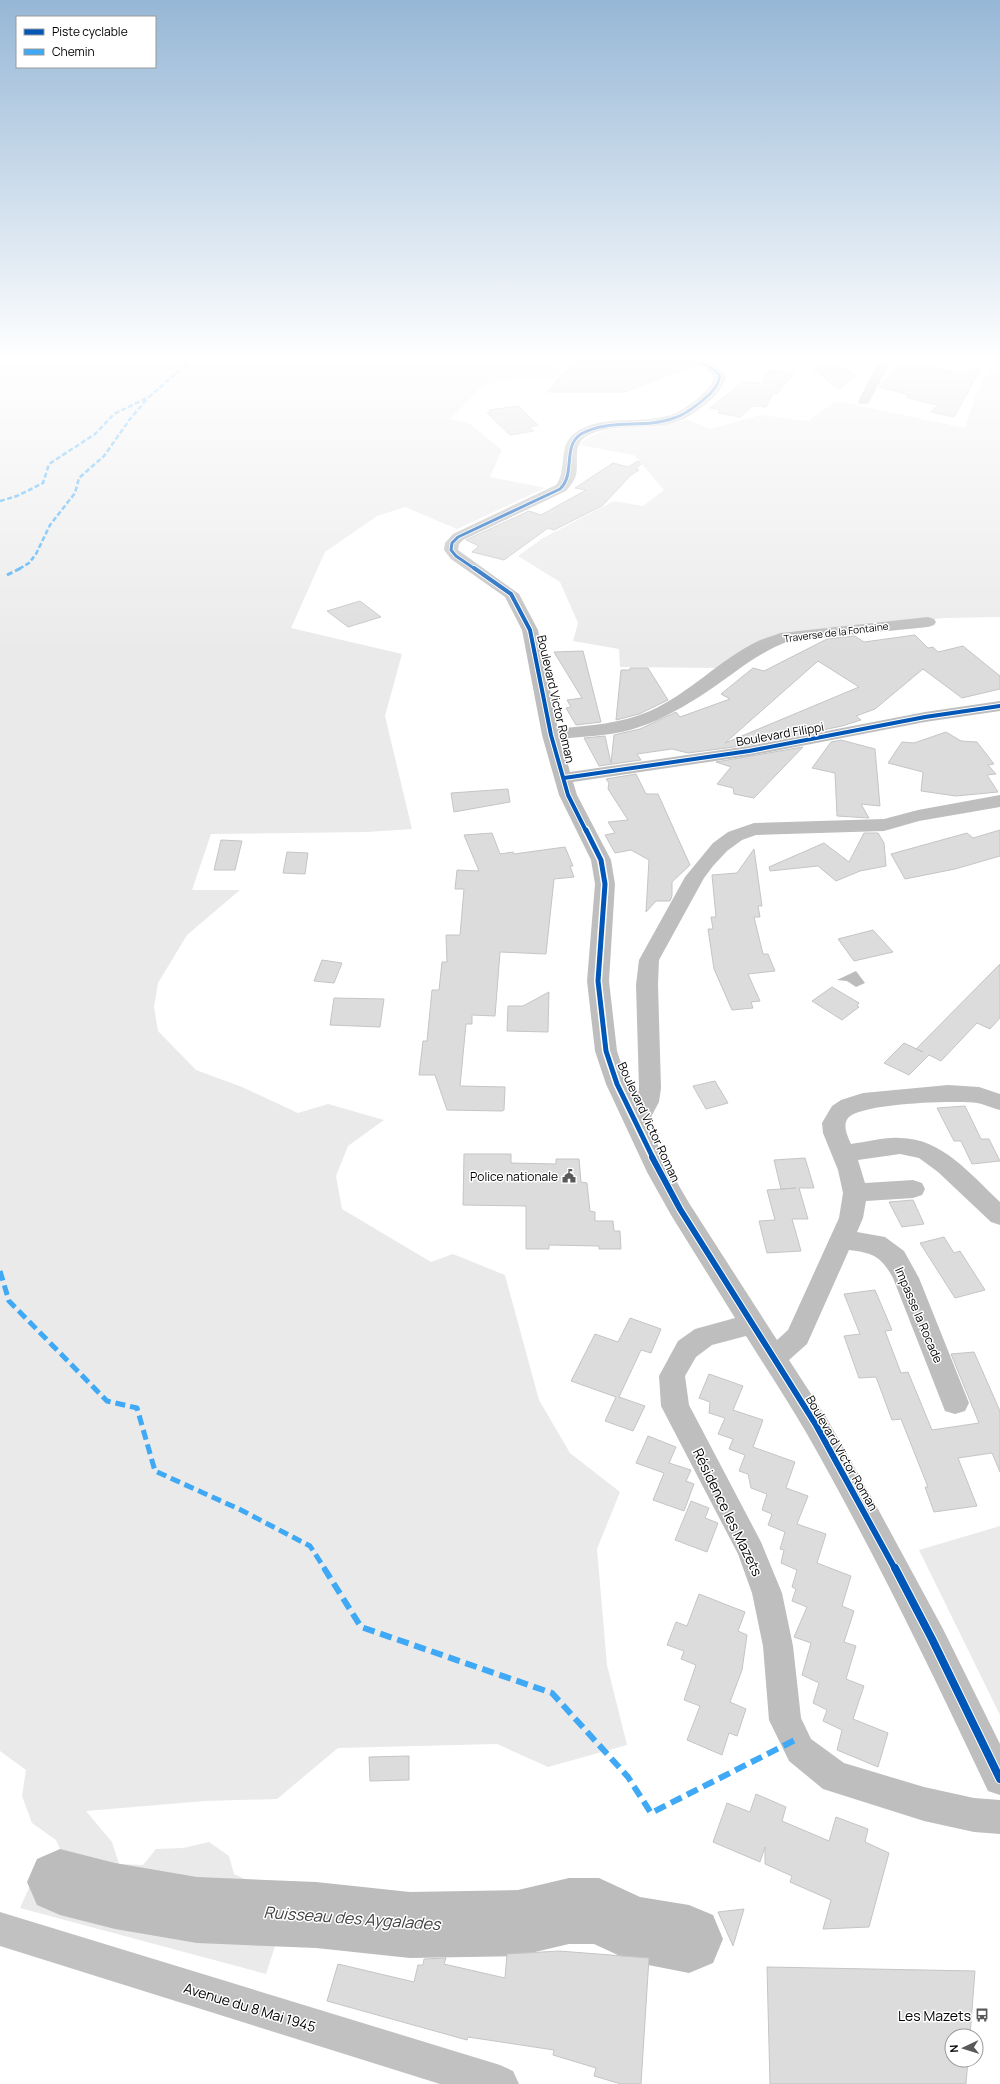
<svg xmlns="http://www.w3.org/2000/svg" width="1000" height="2084" viewBox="0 0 1000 2084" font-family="Manrope,sans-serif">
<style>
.green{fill:#eaeaea}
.water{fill:#bcbcbc}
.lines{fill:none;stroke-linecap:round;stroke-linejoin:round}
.river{fill:#bcbcbc;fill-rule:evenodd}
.building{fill:#dcdcdc;stroke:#c5c5c5;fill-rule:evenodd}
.minor{fill:#bebebe;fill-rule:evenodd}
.secondary{fill:#c1c1c1;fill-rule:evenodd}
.quiet-far3{stroke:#3fa9f5;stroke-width:2.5;stroke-dasharray:5 2.5;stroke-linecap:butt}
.quiet-far2{stroke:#3fa9f5;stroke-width:3;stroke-dasharray:6 3;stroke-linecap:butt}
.quiet-far1{stroke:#3fa9f5;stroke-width:5;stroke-dasharray:10 5;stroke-linecap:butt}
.quiet{stroke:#3fa9f5;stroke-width:6;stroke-dasharray:12 6;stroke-linecap:butt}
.cycleway-far4-casing{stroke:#fff;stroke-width:4.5}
.cycleway-far3-casing{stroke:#fff;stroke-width:6}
.cycleway-far2-casing{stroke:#fff;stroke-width:8}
.cycleway-far1-casing{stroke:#fff;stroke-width:8}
.cycleway-casing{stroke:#fff;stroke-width:10}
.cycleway-far4{stroke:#0057b8;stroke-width:3}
.cycleway-far3{stroke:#0057b8;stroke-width:4}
.cycleway-far2{stroke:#0057b8;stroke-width:5}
.cycleway-far1{stroke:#0057b8;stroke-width:6}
.cycleway{stroke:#0057b8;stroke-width:8}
.labels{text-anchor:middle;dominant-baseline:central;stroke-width:3;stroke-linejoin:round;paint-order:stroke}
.far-street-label{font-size:10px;fill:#000;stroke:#fff}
.street-label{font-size:12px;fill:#000;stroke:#fff}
.poi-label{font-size:12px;fill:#000;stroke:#fff;text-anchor:end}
.near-street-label{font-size:14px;fill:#000;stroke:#fff}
.near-poi-label{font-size:14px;fill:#000;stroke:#fff;text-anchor:end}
.near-water-label{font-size:16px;font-style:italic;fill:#404040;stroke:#fff}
</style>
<rect width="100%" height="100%" fill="#fff"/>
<path class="green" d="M0,361H560L558,364L561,377L497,381L482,386L450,419L470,424L502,450L490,477L545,488L457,529L405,507L377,516L325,552L291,628L402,654L385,716L412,829L367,832L211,834L192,890H240L187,935L158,983L154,1007L158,1031L196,1070L242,1087L298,1113L328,1104L384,1120L348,1146L336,1176L342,1209L431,1262L453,1254L505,1275L539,1400L570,1453L620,1492L597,1549L607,1665L627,1745L548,1767L497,1744L338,1748L277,1799L205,1801L86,1811L112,1842L119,1864L143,1865L156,1849L183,1848L209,1842L229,1856L234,1874L290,1900L266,1974L20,1908L40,1863L66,1862L56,1840L32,1823L22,1796L26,1770L0,1751Z
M988,369L1000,373V617L945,618L787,632L718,668L620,667L619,649L573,641L578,623L560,582L518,556L543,538L614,501L643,506L664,490L634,455L579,445C605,421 644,428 676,423L686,419L710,429L761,415L808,421L836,401L965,428L975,397Z
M1000,1526V1715L919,1550Z"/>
<path class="water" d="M856,971L865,983L856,987L847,981L837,980Z"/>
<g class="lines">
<path class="river" d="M60,1849L115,1863L197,1877L316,1882L410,1892L518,1890L569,1878H599L640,1897L689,1905L713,1915L723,1939L713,1963L689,1973L633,1962L594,1944H569L518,1956L410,1958L316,1948L197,1943L115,1929L60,1915L37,1905L27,1882L37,1859Z"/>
</g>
<path class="building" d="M575,361H692L696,365L625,392H547Z
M908,362L966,374L975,366L980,370L954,417L931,412L938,405L908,398L906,394L879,387L898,365L904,366Z
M837,364L856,375L841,388L834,386L812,368Z
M767,370L794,373L777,394L773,393L766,407L752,406L740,417L718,413L720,410L710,408L744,381L762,384Z
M518,406L538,425L529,427L534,431L510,435L487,413L491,412L489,410Z
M638,461L641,464L636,469L639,470L631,475L602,506L554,530L548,528L504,560L472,552L479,546L466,540L529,511L541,515L586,490L575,488L613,463L628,467Z
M360,601L381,617L348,627L327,611Z
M915,635L928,648L933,647L938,652L963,646L1000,676V689L962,698L923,669L875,709L856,716L861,720L842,726L749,745L688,753L672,749L637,754L641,760L599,766L584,738L605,736L611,763L614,735L640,729L676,712L680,717L730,699L721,694L753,668L764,671L827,639L855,636L864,642ZM818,661L859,687L725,743Z
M583,651L601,722L576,725L566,708L571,707L567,700L582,698L554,652Z
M630,668H648L668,700L639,714L616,720L621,670H630Z
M946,732L961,741L977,742L994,764L988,765L996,774L987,775L998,792L956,796L921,791L923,772L888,763L902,742L914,743Z
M841,740L875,749L880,806L861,804L869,818L837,816L835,773L812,768L831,742Z
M803,747L754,798L734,794L733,788L717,784L731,767L716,762Z
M636,774L646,794H658L690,865L672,882V896L670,901H656L646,912L649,860L631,850L615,853L605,835L615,833L608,822L628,820L608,789L609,783L606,779Z
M508,789L510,802L454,812L451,793Z
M1000,830V856L955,869L905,879L891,854L967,833L973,838Z
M492,833L500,854L513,852L514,854L565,847L573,866H570L574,877L554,879L546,954L500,952L495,1016L472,1015V1024H466L460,1086L505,1087L504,1110L502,1111L447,1110L435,1075H419L423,1041H427L432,990H439L442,962H447L446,935H460L464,889H455L457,870L479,871L464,835Z
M864,833H878L884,843L886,866L860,871L836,881L818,866L770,871L769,867L824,843L849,862Z
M221,840L242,841L235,870H214Z
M754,849L762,906H758L760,917H754L763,954H768L775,971L748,974L760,1001L751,1002L753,1008L732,1010L714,969L708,929H713L711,917H716L712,875L737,873Z
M287,852L308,853L305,874L283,873Z
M873,930L893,952L854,961L838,939Z
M322,960L342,963L334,983L314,981Z
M1000,964V1018L990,1029L977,1023L941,1061L929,1055L909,1075L884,1063L904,1043L923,1052L916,1049Z
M832,987L859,1003L857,1006L859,1007L842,1020L812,1001Z
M549,992L548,1032L507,1031L508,1006H523Z
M334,998L384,999L380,1027L330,1025Z
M715,1081L728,1103L706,1109L693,1086Z
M965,1106L981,1139H989L1000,1161L972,1164L961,1141H954L937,1108Z
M464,1154H511V1163L556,1164V1159H579L581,1182L587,1183L590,1211L595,1212V1221H613L614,1231H620L621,1249H599V1246L549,1245V1249H526V1206L463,1205Z
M805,1158L814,1188H799L808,1219H792L801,1251L767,1253L759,1221L775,1220L767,1190L796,1188L781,1189L774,1160Z
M913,1200L924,1224L902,1227L889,1202Z
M944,1237L954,1253L960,1251L985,1290L955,1298L920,1243Z
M875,1290L892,1330L885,1331L901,1373L908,1372L932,1430L979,1423L951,1354L974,1352L1000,1411V1472L992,1453L958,1458L977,1506L934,1512L925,1487H928L901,1419L892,1420L876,1377L859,1378L844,1336L860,1334L844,1294Z
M630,1318L661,1329L651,1353L641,1350L619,1397L645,1406L633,1431L605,1421L616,1397L571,1381L595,1334L618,1342Z
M709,1374L743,1386L733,1410L763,1420L753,1447L795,1462L786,1488L808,1496L797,1524L826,1534L817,1563L851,1576L842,1606L854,1611L844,1642L856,1646L846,1679L864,1686L853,1719L888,1733L878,1767L837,1750L842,1730L823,1721L827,1710L813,1703L819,1683L802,1675L811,1643L794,1637L807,1607L792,1601L796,1589L792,1587L797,1570L781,1563L784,1550L780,1549L785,1532L768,1525L772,1514L762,1510L767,1494L751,1488L748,1474L739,1471L745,1455L729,1449L733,1439L718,1434L725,1418L709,1413L710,1402L699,1398Z
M648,1436L676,1447L669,1463L691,1470L686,1481L694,1484L684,1511L653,1500L664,1473L636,1463Z
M691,1501L709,1508L705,1518L718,1523L707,1552L675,1540Z
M699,1594L745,1612L738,1631L747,1635L742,1670L730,1702L746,1709L737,1736L729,1733L722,1755L687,1740L700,1706L684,1700L696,1665L681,1659L684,1651L667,1645L676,1622L687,1626Z
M409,1756V1780L370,1781L369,1757Z
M756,1794L786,1807L782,1821L829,1841L836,1817L868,1829L865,1842L889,1853L869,1927L823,1929L831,1900L790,1882L792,1876L765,1864V1847L760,1862L713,1842L727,1803L750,1812Z
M744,1909L733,1946L718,1912Z
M559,1951L649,1958L641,2084H621L594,2076L596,2068L553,2055L554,2050L468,2037L467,2040L327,2001L338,1964L414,1982L418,1965H423L424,1959L446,1958L444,1964L505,1978L507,1954Z
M767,1967L975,1971L970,2036H952V2060H968L966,2084H770Z"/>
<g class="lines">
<path class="minor" d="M693,361C707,359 718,364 726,376C724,387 716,396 707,403C697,411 687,419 673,423C647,430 606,422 584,438C572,447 580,466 575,478C573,483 569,487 566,491L463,540L459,544L458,550L519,594L538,630L558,729C590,725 621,724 650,711C690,693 719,660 758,641C765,638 773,636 780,633L928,617L934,619L936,622L934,625L928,627L789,641C752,655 731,677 699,697C678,710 655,723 630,730C609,736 583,736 561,739L570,772L749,746L925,712L1000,701V711L925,722L749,756L573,782L577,795L611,860L615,884L609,981L617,1051L628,1084L637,1101L639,1088L636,985L639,960L685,877L713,843L728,832L754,823L884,819L918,810L1000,795V807L919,821L884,831L756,835L742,840L727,851L713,866L704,878L659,960L658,985L661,1088L659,1102L651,1117L645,1118L671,1172L689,1203L777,1340L788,1330L839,1218L843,1193L838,1170L823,1133L822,1123L832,1106L841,1100L863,1093L948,1085L979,1087L1000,1094V1110C992,1108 984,1104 977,1103C956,1100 860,1103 848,1118C842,1126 848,1137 851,1144C867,1142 884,1137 900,1138C942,1138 971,1175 1000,1202V1225L991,1222L938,1172L919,1158L900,1154L858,1160L865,1183L913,1180L922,1183L925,1189L922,1195L913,1198L866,1201L863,1218L857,1232L885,1237L904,1251L919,1278L969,1403L965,1411L955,1414L945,1411L893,1278C881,1256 873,1253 849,1250L807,1344L789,1360L826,1417L878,1509L943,1629L1000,1744V1795L988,1791C931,1670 873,1550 807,1434C787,1400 766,1368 746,1336L712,1345L696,1357L685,1376L689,1405L761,1542L782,1593L793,1646L801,1718L811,1739L844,1763L924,1787L974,1798L1000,1800V1834L974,1832L924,1821L823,1789L789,1761L769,1720L763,1646L752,1593L738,1554L661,1406L659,1376L678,1341L695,1329L735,1318L671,1215L647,1172L606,1084L595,1051L587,981L595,884L591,860L559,795L542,735L522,630L505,597L451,559L444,550L445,543L453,534L556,485C568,469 557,446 575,433C600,414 638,424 667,416C678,414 687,406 696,400C704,393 712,387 714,376Z
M879,361H891L868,404H860L858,401Z"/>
<path class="secondary" d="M0,1912L500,2065L513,2071L519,2084H440L0,1946Z"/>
<path class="quiet-far3" d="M0,501L17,496L43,483L49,464L95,434L114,414L149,397L190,361
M19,569L29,563L36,554L50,525L75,493L79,478L104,456L130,419L148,398"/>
<path class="quiet-far2" d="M7,575L21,568"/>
<path class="quiet-far1" d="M0,1271L9,1301L107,1401L137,1408L155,1471L241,1510L310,1546L325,1569"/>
<path class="quiet" d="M324,1568L361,1627L552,1693L628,1777L651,1813L795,1740"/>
<g class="cycleway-far4-casing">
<path id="cycleway-far4" d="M475,569L456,556L451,550L452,543L458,537L560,489C576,474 562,446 581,434C609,418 645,429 674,418C685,415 694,407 703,400C711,394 718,387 720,376L716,371L699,361"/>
</g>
<g class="cycleway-far3-casing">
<path id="cycleway-far3" d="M474,568L511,594L530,630L551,735L568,795L586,831
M564,778L749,751L925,717L1000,706"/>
</g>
<g class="cycleway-far2-casing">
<path id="cycleway-far2" d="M586,830L601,860L605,884L598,981L606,1051L617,1084L653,1158"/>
</g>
<g class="cycleway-far1-casing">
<path id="cycleway-far1" d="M652,1157L680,1209L816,1425L895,1569"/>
</g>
<g class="cycleway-casing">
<path id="cycleway" d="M895,1568L932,1639L1000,1779"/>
</g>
<use href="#cycleway-far4" class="cycleway-far4"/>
<use href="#cycleway-far3" class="cycleway-far3"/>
<use href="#cycleway-far2" class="cycleway-far2"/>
<use href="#cycleway-far1" class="cycleway-far1"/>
<use href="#cycleway" class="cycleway"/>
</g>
<linearGradient id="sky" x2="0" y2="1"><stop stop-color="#96b7d6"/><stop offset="0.55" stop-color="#fff"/><stop offset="1" stop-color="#fff" stop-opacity="0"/></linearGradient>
<rect width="1000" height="652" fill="url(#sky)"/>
<defs>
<g id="civic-bare" transform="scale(1.08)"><path d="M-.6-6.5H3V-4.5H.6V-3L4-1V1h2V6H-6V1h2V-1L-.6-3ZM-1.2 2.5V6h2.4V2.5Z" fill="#595959" stroke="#fff" stroke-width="2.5" paint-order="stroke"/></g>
<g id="bus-bare" transform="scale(1.08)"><path d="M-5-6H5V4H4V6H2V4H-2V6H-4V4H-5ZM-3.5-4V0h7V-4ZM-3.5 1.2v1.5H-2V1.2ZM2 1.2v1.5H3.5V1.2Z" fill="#595959" stroke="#fff" stroke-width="2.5" paint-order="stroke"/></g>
</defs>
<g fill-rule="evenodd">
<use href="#civic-bare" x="569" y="1176"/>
<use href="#bus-bare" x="982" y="2015"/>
</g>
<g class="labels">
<g class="far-street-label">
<text transform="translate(836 632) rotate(-7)">Traverse de la Fontaine</text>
</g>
<g class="street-label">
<text transform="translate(556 699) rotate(77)">Boulevard Victor Roman</text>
<text transform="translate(780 734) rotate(-10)">Boulevard Filippi</text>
<text transform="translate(649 1122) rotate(65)">Boulevard Victor Roman</text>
<text transform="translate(919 1315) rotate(67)">Impasse la Rocade</text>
<text transform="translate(842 1453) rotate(60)">Boulevard Victor Roman</text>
</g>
<g class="poi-label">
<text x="558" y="1176">Police nationale</text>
</g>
<g class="near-street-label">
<text transform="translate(728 1512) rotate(64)">Résidence les Mazets</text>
<text transform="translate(250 2007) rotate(17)">Avenue du 8 Mai 1945</text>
</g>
<g class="near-poi-label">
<text x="971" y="2015">Les Mazets</text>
</g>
<g class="near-water-label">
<text transform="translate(352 1918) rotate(4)">Ruisseau des Aygalades</text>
</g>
</g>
<rect x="16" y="16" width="140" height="52" fill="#ffffff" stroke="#999999"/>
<rect x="24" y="29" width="20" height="6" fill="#0057b8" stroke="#999999"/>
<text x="52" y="36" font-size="12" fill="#000000">Piste cyclable</text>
<rect x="24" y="49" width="20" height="6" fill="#3fa9f5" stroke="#999999"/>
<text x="52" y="56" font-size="12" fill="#000000">Chemin</text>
<g transform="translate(964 2048) rotate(266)"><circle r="19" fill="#ffffff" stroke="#999999"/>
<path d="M0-3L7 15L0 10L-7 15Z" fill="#595959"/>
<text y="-6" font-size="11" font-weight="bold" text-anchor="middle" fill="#000000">N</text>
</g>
</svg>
